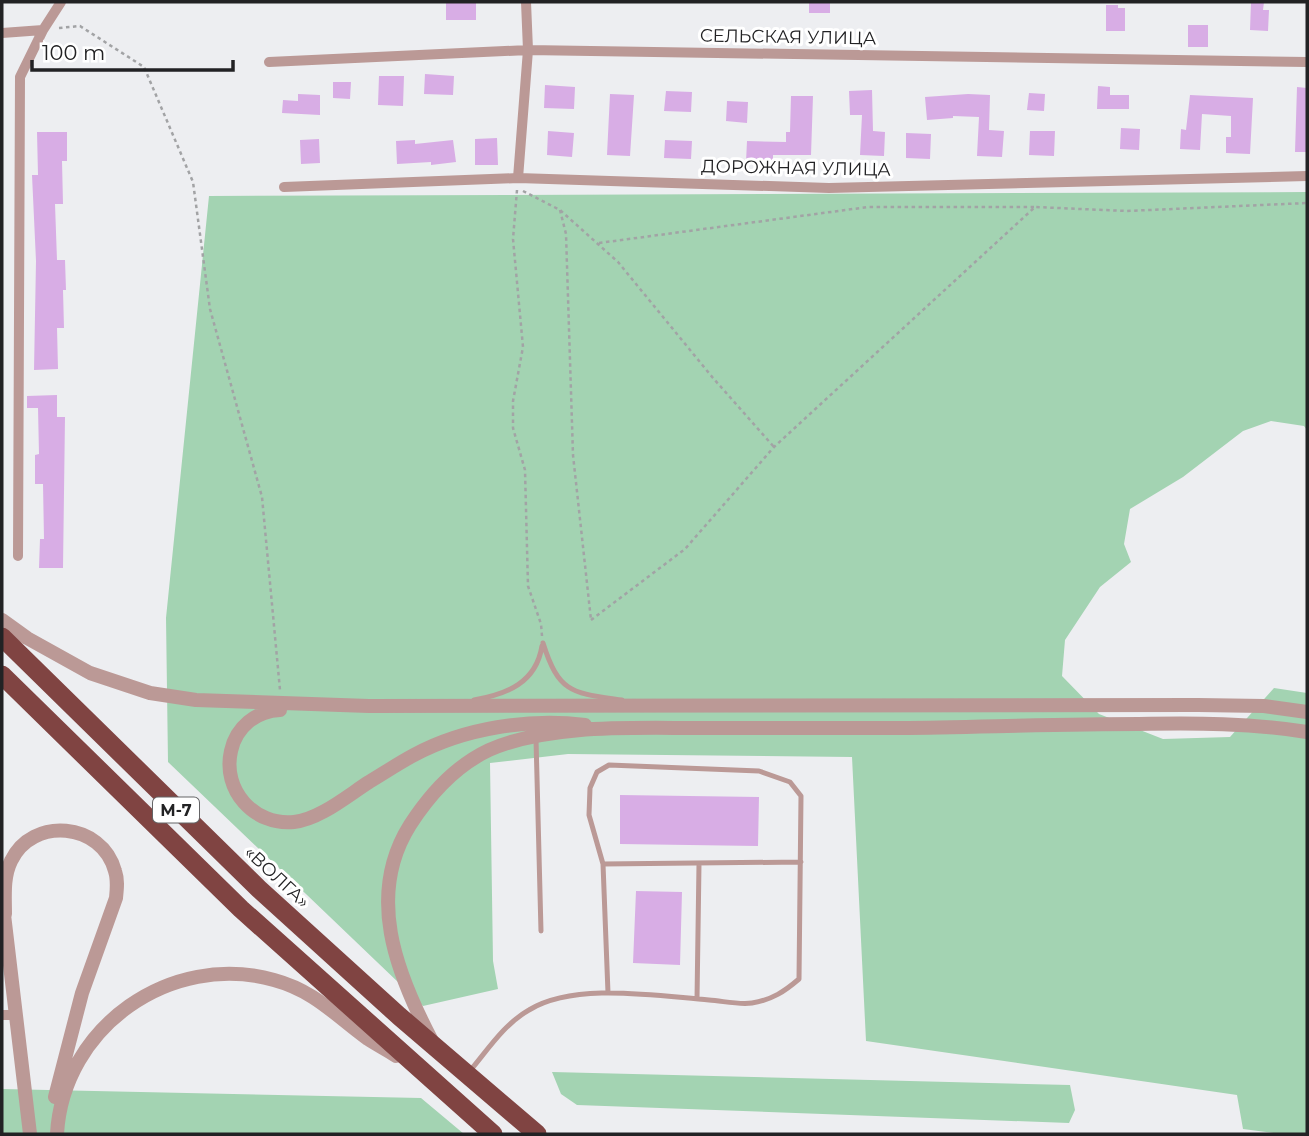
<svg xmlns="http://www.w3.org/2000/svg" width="1309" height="1136" viewBox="0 0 1309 1136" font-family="Montserrat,sans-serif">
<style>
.green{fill:#a3d3b2}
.building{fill:#d8ade5}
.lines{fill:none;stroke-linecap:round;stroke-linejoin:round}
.path{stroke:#a2a3a5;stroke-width:2.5;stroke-dasharray:3.5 3.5;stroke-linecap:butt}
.service{stroke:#bb9996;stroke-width:5}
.minor{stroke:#bb9996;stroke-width:10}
.tertiary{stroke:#bb9996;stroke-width:14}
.trunk{stroke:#804442;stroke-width:19}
.labels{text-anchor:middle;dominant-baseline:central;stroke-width:6;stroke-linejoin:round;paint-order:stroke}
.shield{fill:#fff;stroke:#646466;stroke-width:2}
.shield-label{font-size:16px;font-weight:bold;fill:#222224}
.street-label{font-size:18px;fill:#222224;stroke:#fff}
</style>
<rect width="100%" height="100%" fill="#edeef1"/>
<path class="green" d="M1307,192V430L1304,426L1271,421L1243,431L1183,477L1130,509L1124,544L1131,562L1100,587L1065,640L1062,676L1099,714L1163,739L1230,737L1274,688L1307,693V1134H1281L1243,1129L1237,1095L866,1041L852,757L568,754L490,763L493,961L498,989L423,1006L168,762L166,618L209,196Z
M552,1072L1070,1085L1075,1110L1069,1123L577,1105L561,1094Z
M2,1089L421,1098L464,1134H2Z"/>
<path class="building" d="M446,2H476V20H446Z
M809,2H830V13H809Z
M1251,2H1264L1263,10H1269L1268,31L1250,30Z
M1106,5H1118V8H1125V31H1106Z
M1188,25H1208V47H1188Z
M425,74L454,76L453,95L424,94Z
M379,76H404L403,106L378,105Z
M333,82H351L350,99L333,98Z
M545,85L575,87L574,109L544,108Z
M1098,86L1110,87V95H1129V109H1097Z
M1297,87L1307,88V152H1295Z
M872,90L873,131L885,132L884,156L860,155L862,115H850L849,91Z
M666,91L692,92L691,112L664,111Z
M1029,93L1045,94L1044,111L1027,110Z
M298,94L320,95V115L282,113L283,100L298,101Z
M610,94L634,95L630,156L607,155Z
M968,94L990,95L989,130L1004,131L1002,157L977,156L979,117L953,116V118L927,120L925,97Z
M1190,95L1253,98L1250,154L1226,153V137H1231V116L1202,114L1200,150L1180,149L1181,129L1186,130Z
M791,96H813L811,155H773V163L746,162L747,141L786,142V132H790Z
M727,101L748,102L747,123L726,121Z
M1121,128L1140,129L1139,150L1120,149Z
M548,131L574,133L572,157L547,155Z
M1030,131H1055L1054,156L1029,155Z
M37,132H67V161H62L63,204H55L57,260H65L66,290H63L64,328H57L58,369L34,370L36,261L32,175H38Z
M906,133L931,134L930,159L906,158Z
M497,138L498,165H475V139Z
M319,139L320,163L301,164L300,140Z
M415,140V144L453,140L456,162L431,165V162L397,164L396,141Z
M665,140L692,141L691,159L664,158Z
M57,395V417H65L63,568H39L40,539H44L43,484H35V455L39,454L38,408H27V396Z
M620,795L759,797L758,846L620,844Z
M636,891L682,892L680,965L633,963Z"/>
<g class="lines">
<path class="path" d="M59,28L80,26L144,67L193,182L210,309L262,497L280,690
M517,190L513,239L523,347L513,401V428L525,470L528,586L541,624L542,636
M523,191L560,210L618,262L713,378L774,447
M560,210L566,234L573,455L591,620
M599,243L868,207H1034
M591,620L685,549L774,447L1035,207L1127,211L1307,203"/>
<path class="service" d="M543,643C559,694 573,693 622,700
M474,700C507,694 536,683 542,646
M536,739L541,931
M603,864L801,862
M697,999L699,864
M469,1072C487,1051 504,1024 529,1010C575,982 657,996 709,1000C723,1001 739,1005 752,1003C772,1000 785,991 799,979L801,796L790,782L759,771L609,765L597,772L590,788L589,815L603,864L608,993"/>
<path class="minor" d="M2,33L43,30
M269,62L528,50L1307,62
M518,178L528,50L526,2
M284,187L518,178L829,188L1307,176
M18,556L20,77L43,30L61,2
M2,1015H17"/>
<path class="tertiary" d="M2,620L27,638L90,673L150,693L196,700L369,706L1198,705L1264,706L1307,712
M280,710C256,711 236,727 231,751C222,790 254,826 294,822C320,819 347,796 369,782C384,773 399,763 414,755C464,728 529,718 585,725
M3,906L30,1134
M5,914C5,897 3,877 11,861C32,816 102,822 115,871C118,880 117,888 116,898L82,993L55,1097
M431,1039C396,972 366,895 410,825C430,794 455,766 489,750C547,724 633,728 696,728C764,728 832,728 900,728C980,727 1059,724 1139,724C1195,723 1251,723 1307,732
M57,1134C63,1027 171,951 274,980C315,991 336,1016 368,1039C377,1045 387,1050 396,1056"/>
<path class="trunk" d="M2,637L259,889L399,1016L537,1134
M2,675L241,909L493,1134"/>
</g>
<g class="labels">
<rect class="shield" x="153" y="797.5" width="46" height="25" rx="5"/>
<g class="shield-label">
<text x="176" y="810">М-7</text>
</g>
<g class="street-label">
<text transform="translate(788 37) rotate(1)">СЕЛЬСКАЯ УЛИЦА</text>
<text transform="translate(796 168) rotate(1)">ДОРОЖНАЯ УЛИЦА</text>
<text transform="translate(277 877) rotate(43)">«ВОЛГА»</text>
</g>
</g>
<rect width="1309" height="1136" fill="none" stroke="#222224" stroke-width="7"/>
<path d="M32 60v10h201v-10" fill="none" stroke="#222224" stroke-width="3.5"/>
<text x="42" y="60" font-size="21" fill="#222224" stroke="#ffffff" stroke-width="5" paint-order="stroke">100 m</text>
</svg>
